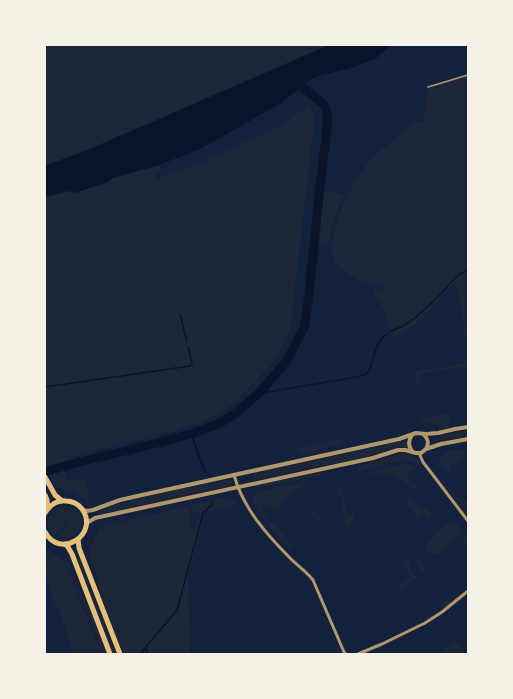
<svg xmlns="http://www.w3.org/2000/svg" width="513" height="699" viewBox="0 0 513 699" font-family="'Varela Round',sans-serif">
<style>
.green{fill:#1d2539}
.water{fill:#0b132b}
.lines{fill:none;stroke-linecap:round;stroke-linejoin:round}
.stream{stroke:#0b132b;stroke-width:1.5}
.river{stroke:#0b132b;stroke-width:9}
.service{stroke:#b1986c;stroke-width:1.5}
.minor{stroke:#b1986c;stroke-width:3}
.tertiary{stroke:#b1986c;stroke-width:4}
.primary{stroke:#e5c07b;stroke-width:5}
</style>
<rect width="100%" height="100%" fill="#14213d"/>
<path class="green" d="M45,45H330L90,149L45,166Z
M468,73V348L456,281L418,322L394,337L385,319L386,314L373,290L375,288L383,290L387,288L371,283L367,284L363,281L362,282C354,277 340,269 335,261C323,241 350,185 364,168C374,155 387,145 400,135L404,133V130L413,121L423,122L429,85Z
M309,105L315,117L290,330L284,343L271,365L233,404L225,410L201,422L177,430L73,456L74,462L46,469L45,197L108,182L113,178L159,165L162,171L154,173L157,179L201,162L279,127Z
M321,190L343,195L332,226L328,245L319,244L317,243Z
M468,363V366L423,373L421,375L420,379H417L418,384H421L416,385L414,372Z
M444,414C450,414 450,418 451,423L449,427L439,429V427L434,423H421C423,418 425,417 431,416V417H433V416V417H436V415Z
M468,430V436L440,441V436L452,432Z
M342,439L343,444L333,446V444L328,445V447L301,454L299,449Z
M408,440V447H398L378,454L254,481L252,474Z
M454,449L465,451L464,454L455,466L452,464L449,469L451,471L449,473L438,459L449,450Z
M398,454C409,453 416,458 423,466L419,468L413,461L406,460L357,471L360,466L387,457Z
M104,458L105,461L64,471L66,481L84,478L89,499L101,497L87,500C79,496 64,487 55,488L50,480L54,477L51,478L48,473L72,466Z
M405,464L411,465L415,469L412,472L410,470L407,472L409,474L407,477L414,485L417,483L418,484L414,490C406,482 396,472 383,473C379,473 375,474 370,475V472L358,475Z
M319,473H320V475L255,489V486Z
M228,479H230L232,481V484L230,486L98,515L97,512C139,495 184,488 228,479Z
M308,482L302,486L289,498L288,497L289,495L287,494L285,497L287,499L283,503L282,502L279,505L281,506L277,510H274L267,504L262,509L268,516V518L267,519L261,518C256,509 247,500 257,492Z
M452,483V484L449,487L457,497L461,494L465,500H466L468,503V516L446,487Z
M340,486L342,488H341L347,516L352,515V512H353L355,518L349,525V527L346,529L342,506L341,505C343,496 342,496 337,490L338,487Z
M219,498L233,499L247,525H246L235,505L205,512L188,575L190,654H149L146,645L144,647L146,654H125L123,650L119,645L101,597L96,578L97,577L88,552L89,549L100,528L102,526L188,506L192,530H196L200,513L193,514L192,505Z
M410,498L422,509L425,507L432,513L428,517L424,512L421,514L419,517L405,505Z
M62,506C91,504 85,547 57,537L67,525L66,523C62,527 59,534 52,534C44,523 48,510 62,506Z
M311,508L321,518L290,549L267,524L272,523H274L285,535L283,537L291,546L318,519L309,510Z
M454,519L456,523L468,539V543L461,533L440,553L432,555L424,547L441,528Z
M45,550L60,558L64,561L75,591L87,617L102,654H71L74,653L63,622V621L59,611V609H58L56,604L55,605L51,589V588L45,573V566L47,565L46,561H49L48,556L45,557Z
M78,554L116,654H113L75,555Z
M64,557L66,558L78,589H79L87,602L107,654H103L89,616L76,591L64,559Z
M418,558L445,601L450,598L451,602L445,607H441L438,603V602L441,605L442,604L441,600L443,599L426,572L422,574L420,571L421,570L419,566H417L418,564L416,561H414L413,560L406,564L409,563L411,567L409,568L410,570L414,569L411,571L415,577L418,575V577L404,586L402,589L405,596L398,586L412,577L402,561Z
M456,641L466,654H438Z"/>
<path class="water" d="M329,45H392L375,59L351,68L315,77L302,84V87L278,105L200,149L159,165L113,178L108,182L75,193L69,191L45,197V166L90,149Z"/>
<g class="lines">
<path class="stream" d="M180,314L187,342
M391,331L403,326L415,318L440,295L456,277L468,269
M45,387L190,366L192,363L188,347
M260,392L262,393L356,377L366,374L370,369L377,345L383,337L388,334
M191,434L205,472
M146,647L147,654
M140,654L177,610L203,513L213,504L212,502"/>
<path class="river" d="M47,471L72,464L149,445L191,434L218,424L235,414L260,392L286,362L304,328L309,294L320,186L328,120L327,112L323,104L310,93L302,87L296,78"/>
<path class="service" d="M428,87L468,75"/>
<path class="minor" d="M419,453L423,462L468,521
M234,475C243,508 267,535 291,559C298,566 307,572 313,580L344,652L346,654
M358,654L382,644L425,623L442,612L468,591"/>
<path class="tertiary" d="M423,434C428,438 429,444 426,449
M412,435C408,441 408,446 412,451
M83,510L87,511L93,510L120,500L142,495L399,439L416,433L426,434L438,433L455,429L468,427
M86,524L90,521L95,518L373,458L398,450H405L416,453H421L426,449L441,444L468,439"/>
<path class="primary" d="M45,477L55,495L62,501
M45,495L47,500L48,508
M45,513C50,505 57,500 66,501C72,501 78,504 82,509C100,534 60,560 45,532
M78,539L79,548L120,654
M65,544L68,547L72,554L110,654"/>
</g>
<rect width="513" height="699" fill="none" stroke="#f6f1e7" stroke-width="92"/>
</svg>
